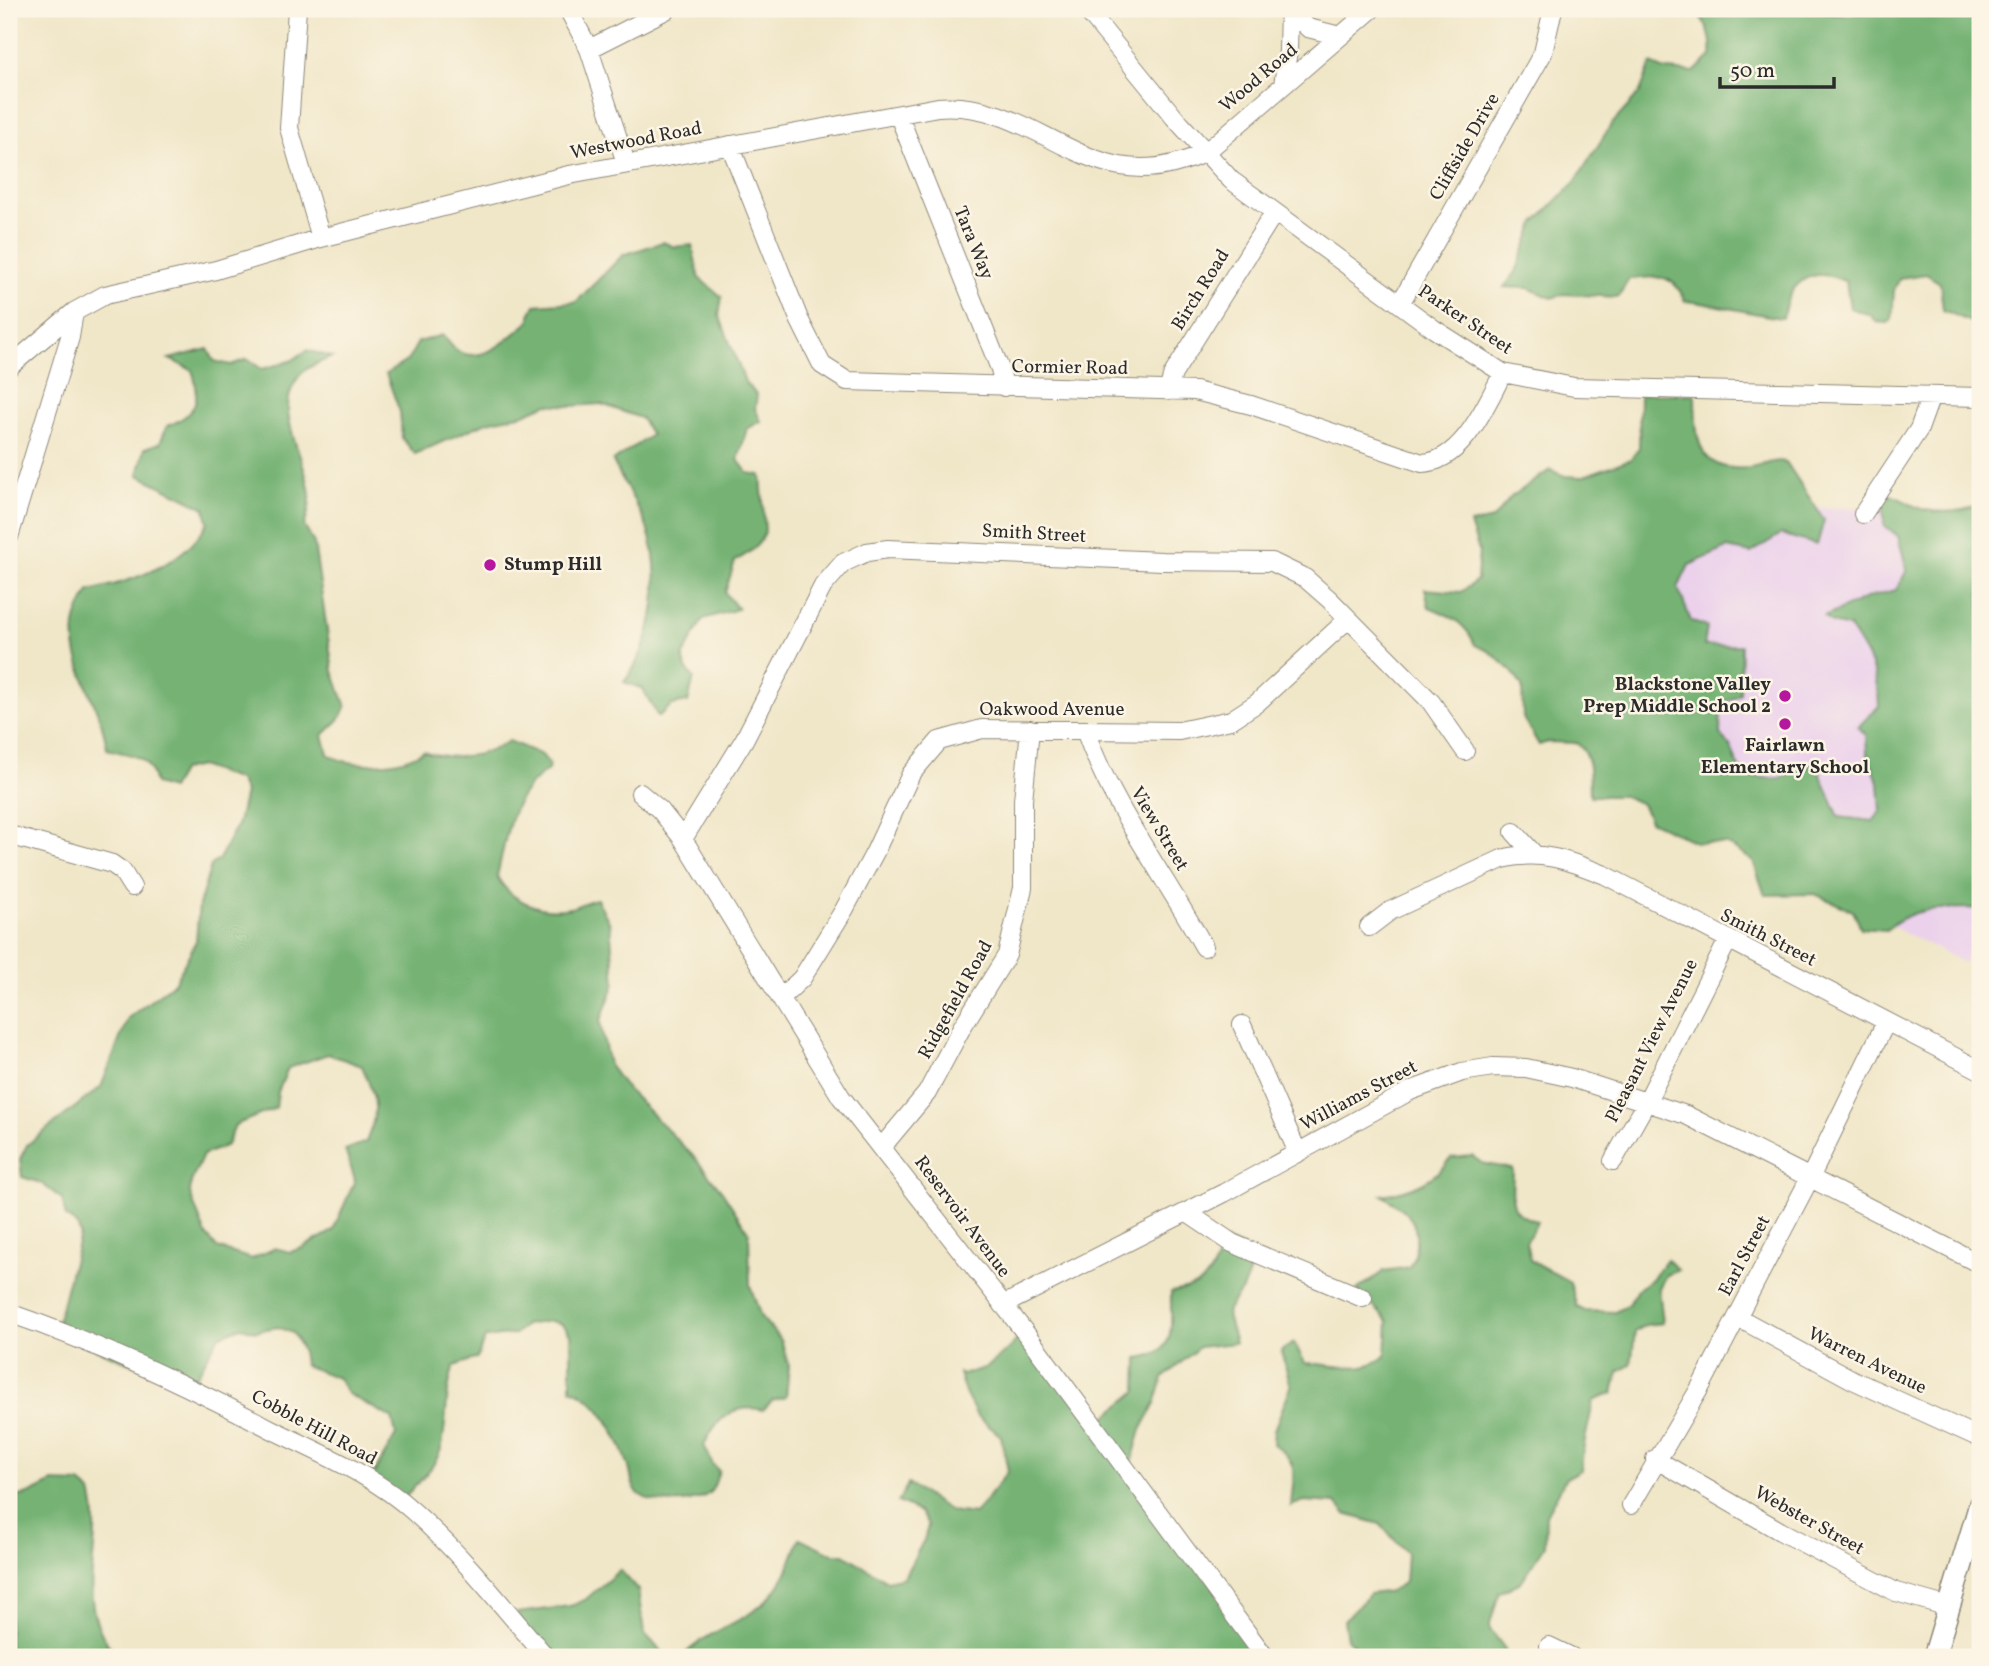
<svg xmlns="http://www.w3.org/2000/svg" width="1989" height="1666" viewBox="0 0 1989 1666" font-family="Vollkorn,serif">
<style>
.built{fill:#ebd1eb}
.forest{fill:#74b273;stroke:#506e4f;stroke-width:2;fill-rule:evenodd}
.lines{fill:none;stroke-linecap:round;stroke-linejoin:round}
.minor-casing{stroke:#8e887a;stroke-width:20}
.major-casing{stroke:#8e887a;stroke-width:24}
.minor{stroke:#fff;stroke-width:18}
.major{stroke:#fff;stroke-width:21}
.poi-dot{fill:#b5179e;stroke:#fcf5e5;stroke-width:2.5}
.labels{text-anchor:middle;dominant-baseline:central;stroke-width:5;stroke-linejoin:round;paint-order:stroke}
.street-label{font-size:19px;fill:#2b2b2b;stroke:#fcf5e5}
.poi-label{font-size:19px;font-weight:bold;fill:#2b2b2b;stroke:#fcf5e5;text-anchor:start}
</style>
<rect width="100%" height="100%" fill="#fcf5e5"/>
<filter id="ink" filterUnits="userSpaceOnUse"><feTurbulence type="fractalNoise" baseFrequency=".0143" numOctaves="2"/><feDisplacementMap in="SourceGraphic" scale="14" xChannelSelector="R" yChannelSelector="G"/><feConvolveMatrix kernelMatrix="1 2 1 2 8 2 1 2 1" color-interpolation-filters="sRGB"/></filter>
<filter id="wash" filterUnits="userSpaceOnUse"><feTurbulence type="fractalNoise" baseFrequency=".00686" numOctaves="4" result="noise"/><feDisplacementMap in="SourceGraphic" scale="28" xChannelSelector="R" yChannelSelector="G"/><feGaussianBlur stdDeviation="1.57" result="paint"/><feColorMatrix in="noise" values="0 0 0 0 0 0 0 0 0 0 0 0 0 0 0 0 0 1.4 0 .05"/><feComposite in="paint" operator="in"/></filter>
<g filter="url(#wash)">
<rect width="100%" height="100%" fill="#f0e6c8"/>
<path class="built" d="M1916,507L1980,622V921L1964,963L1588,770L1593,510Z"/>
<path class="forest" d="M1694,9H1810C1832,16 1853,18 1874,9H1980V326L1943,310L1940,283L1926,274L1900,278L1894,290L1892,319L1888,323L1876,322L1871,315L1850,308L1846,282C1811,264 1788,283 1783,318C1749,314 1719,304 1685,301C1673,271 1657,277 1629,279L1618,297L1563,294L1552,298L1528,288L1504,287L1516,272L1535,223L1575,182L1611,125L1639,94L1651,64L1665,70L1694,72L1711,56C1713,37 1707,23 1694,9Z
M663,242L674,247L692,245L699,278L722,297L719,315L746,384L757,395L755,409L761,421L747,429L738,460L748,473L761,475L765,531C762,544 746,555 735,561L725,593L738,609L703,619L683,656L686,669L694,678L688,702L672,705L658,717L643,689L624,682C656,642 664,571 646,525C637,503 623,483 613,461L651,435L641,418L601,404L571,406L547,404L524,414L487,422L415,454L402,438L400,412L386,374L408,360L418,342L442,335C447,339 452,348 458,351C484,366 512,335 530,321V315L535,305L576,302L623,255Z
M208,349L214,361L231,365L247,359L262,369L291,361L307,350L332,357C323,361 310,365 303,372C267,408 307,455 310,495C311,505 307,517 304,526L314,543L333,671L346,707L339,720L323,735L328,754C351,769 401,766 423,751C452,761 483,758 509,741L542,755L549,764L548,770C508,796 508,833 497,876C510,902 543,914 570,908C580,906 588,900 597,899L610,924L615,983L600,1022L609,1065L626,1088L694,1157L722,1191L749,1233L750,1285L761,1317L781,1340L789,1366L786,1397L772,1401L763,1410C733,1403 716,1419 704,1445L713,1465L719,1471C717,1476 715,1487 711,1491C698,1506 648,1507 636,1491C631,1484 631,1472 628,1464C619,1438 600,1398 571,1389V1335L562,1324L550,1321L525,1325L515,1334L485,1338L477,1358L454,1366C444,1393 448,1421 441,1449C434,1471 412,1489 396,1505L368,1484L396,1435L392,1418L348,1394L338,1378L304,1365L302,1350L293,1333L278,1327L256,1331L241,1327L219,1336L190,1388L55,1332L80,1235L78,1226L66,1217L62,1199L41,1183L22,1177L20,1159L27,1145L101,1087L128,1018L175,982L196,941L199,905L211,865L219,859L238,823L245,792L239,780L200,766L182,770L171,789L155,784C148,753 135,757 107,749C103,707 64,658 77,616C80,607 85,599 89,591C134,581 185,564 208,522L205,508L138,475L145,448L160,443L167,426C196,415 202,400 192,370L169,359ZM328,1054L362,1066C376,1101 381,1106 366,1142L345,1150L355,1180L333,1231L302,1248L290,1252L275,1248L252,1259L217,1248L206,1235L190,1194L191,1182L203,1155L227,1145L235,1125L276,1108L278,1092L288,1068Z
M1640,394H1695C1696,436 1694,473 1749,468C1764,466 1771,459 1786,462L1824,520L1817,545L1781,534L1751,553L1727,548L1689,565L1678,588L1691,621L1707,627L1704,646L1741,645L1740,694L1721,705L1720,734L1731,747L1742,776L1779,779L1815,762L1839,817L1873,821L1881,811L1879,784L1867,752L1866,735L1858,727L1879,706C1878,672 1868,655 1849,627L1832,623L1824,617L1869,597L1896,590L1907,570L1898,536L1884,525L1883,493C1900,496 1912,507 1925,510C1943,513 1964,512 1980,504V908C1944,909 1915,904 1886,930L1861,928L1853,911L1815,894L1765,895L1753,861L1727,844L1695,842L1650,821L1642,804L1624,796H1590C1589,777 1593,758 1577,743L1548,742L1539,745L1523,718L1522,686L1510,669L1489,651L1475,645C1466,623 1450,615 1429,607L1425,589L1461,592L1477,580L1479,551L1470,524L1493,519L1511,497L1550,470L1565,476L1581,477L1631,459L1639,448Z
M1472,1156L1482,1163L1513,1169C1513,1195 1505,1215 1538,1221L1526,1242L1530,1260L1570,1282L1577,1307L1585,1311L1615,1312L1628,1305L1637,1290L1652,1279L1667,1259L1678,1270L1666,1275L1659,1288L1663,1323L1646,1325L1635,1332L1631,1365L1618,1372L1613,1393L1593,1401C1589,1427 1582,1444 1581,1470L1566,1478L1546,1515L1545,1546L1521,1582L1499,1593L1489,1628L1505,1649L1506,1657H1366L1347,1639L1344,1620L1370,1594L1391,1591L1405,1582L1407,1553L1380,1524L1345,1514L1336,1503L1304,1501L1291,1506C1293,1476 1301,1462 1273,1444L1274,1430L1291,1386L1281,1351L1294,1343L1305,1363C1331,1364 1367,1375 1386,1355L1388,1321L1357,1290L1384,1271L1409,1267C1415,1258 1416,1252 1416,1241C1418,1216 1401,1209 1382,1195C1409,1191 1437,1180 1451,1158Z
M1226,1241L1257,1253L1242,1290L1226,1312L1235,1343L1199,1347L1163,1378L1155,1404L1141,1430L1129,1471L1266,1657L683,1656C707,1630 746,1623 770,1597C785,1581 792,1558 800,1538L833,1554H844L887,1581L904,1577L924,1540L928,1526L920,1512L898,1502L908,1484L950,1511L975,1514L1008,1471L1001,1436L977,1416L965,1393L959,1373C985,1378 1006,1350 1023,1334L1096,1425L1137,1391L1138,1358C1179,1354 1170,1324 1171,1292C1211,1285 1209,1275 1226,1241Z
M53,1482L80,1483L91,1492C107,1550 68,1602 118,1657H9V1498L29,1494Z
M620,1570L638,1590L644,1633L667,1657H541L517,1613L570,1606L585,1600Z"/>
</g>
<g filter="url(#ink)">
<g class="lines">
<g class="minor-casing">
<path id="minor" d="M297,9L289,128L321,238
M568,9L589,49L626,163
M1086,9L1174,117L1231,180L1434,329L1503,373L1574,387L1980,397
M1289,9L1308,28L1340,36
M589,49L668,9
M1283,85L1288,51L1289,9
M899,116L1000,369L1004,387
M730,145L799,319L822,365L847,381L1195,391L1251,405L1422,463C1463,462 1486,404 1503,373
M1401,302L1543,53L1553,9
M9,367L74,312L105,295L216,270L321,238L569,175L938,107C1042,99 1091,208 1206,152L1372,9
M1168,391L1173,374L1274,213
M1863,514L1919,429L1931,396
M9,537L70,337L74,312
M1085,730C1112,808 1165,875 1204,947
M640,793L660,810L683,839L841,1097L1027,1335L1265,1657
M1514,832L1534,854
M9,835L112,864L122,871L132,887
M683,839L744,740L823,586L843,563L867,552L888,549L1162,561L1272,562L1305,578L1329,599L1431,702L1465,751
M1369,927L1390,911L1502,859C1540,849 1570,861 1605,875L1980,1070
M782,997L802,978L844,910L875,852L911,774L939,741L982,729L1179,731L1231,720L1257,703L1347,620
M1242,1025L1298,1153
M881,1148L927,1093L962,1027L1007,955L1023,888V800L1030,729
M1613,1161L1647,1101L1728,940
M1186,1212L1232,1243L1363,1298
M1003,1305L1224,1193L1410,1091L1462,1072L1493,1067L1526,1068L1572,1078L1686,1115L1980,1264
M9,1313C100,1344 186,1385 271,1429C319,1453 374,1475 414,1512C462,1555 504,1608 546,1657
M1737,1317L1853,1380L1980,1438
M1655,1459L1780,1531L1896,1592L1949,1607
M1631,1505L1701,1386L1811,1176L1886,1022
M1549,1646L1572,1657"/>
</g>
<g class="major-casing">
<path id="major" d="M1934,1657L1980,1504"/>
</g>
<use href="#minor" class="minor"/>
<use href="#major" class="major"/>
</g>
</g>
<g class="poi-dot">
<circle cx="490" cy="565" r="7"/>
<circle cx="1785" cy="696" r="7"/>
<circle cx="1785" cy="724" r="7"/>
</g>
<g class="labels">
<g class="street-label">
<text transform="translate(1259 78) rotate(-40)">Wood Road</text>
<text transform="translate(636 141) rotate(-11)">Westwood Road</text>
<text transform="translate(1465 147) rotate(-60)">Cliffside Drive</text>
<text transform="translate(973 243) rotate(68)">Tara Way</text>
<text transform="translate(1201 290) rotate(-58)">Birch Road</text>
<text transform="translate(1465 320) rotate(34)">Parker Street</text>
<text transform="translate(1070 368) rotate(1)">Cormier Road</text>
<text transform="translate(1034 534) rotate(3)">Smith Street</text>
<text x="1052" y="710">Oakwood Avenue</text>
<text transform="translate(1159 829) rotate(59)">View Street</text>
<text transform="translate(1768 938) rotate(27)">Smith Street</text>
<text transform="translate(956 1000) rotate(-61)">Ridgefield Road</text>
<text transform="translate(1652 1041) rotate(-63)">Pleasant View Avenue</text>
<text transform="translate(1359 1096) rotate(-28)">Williams Street</text>
<text transform="translate(962 1217) rotate(53)">Reservoir Avenue</text>
<text transform="translate(1745 1256) rotate(-62)">Earl Street</text>
<text transform="translate(1867 1361) rotate(26)">Warren Avenue</text>
<text transform="translate(314 1428) rotate(28)">Cobble Hill Road</text>
<text transform="translate(1809 1521) rotate(29)">Webster Street</text>
</g>
<g class="poi-label">
<text x="504" y="565">Stump Hill</text>
<text x="1771" y="685" text-anchor="end">Blackstone Valley<tspan x="1771" dy="22">Prep Middle School 2</tspan></text>
<text x="1785" y="746" text-anchor="middle">Fairlawn<tspan x="1785" dy="22">Elementary School</tspan></text>
</g>
</g>
<rect width="1989" height="1666" fill="none" stroke="#fcf5e5" stroke-width="35"/>
<path d="M1720 77v10h114v-10" fill="none" stroke="#2b2b2b" stroke-width="3.5"/>
<text x="1730" y="77" font-size="21" fill="#2b2b2b" stroke="#fcf5e5" stroke-width="5" paint-order="stroke">50 m</text>
</svg>
